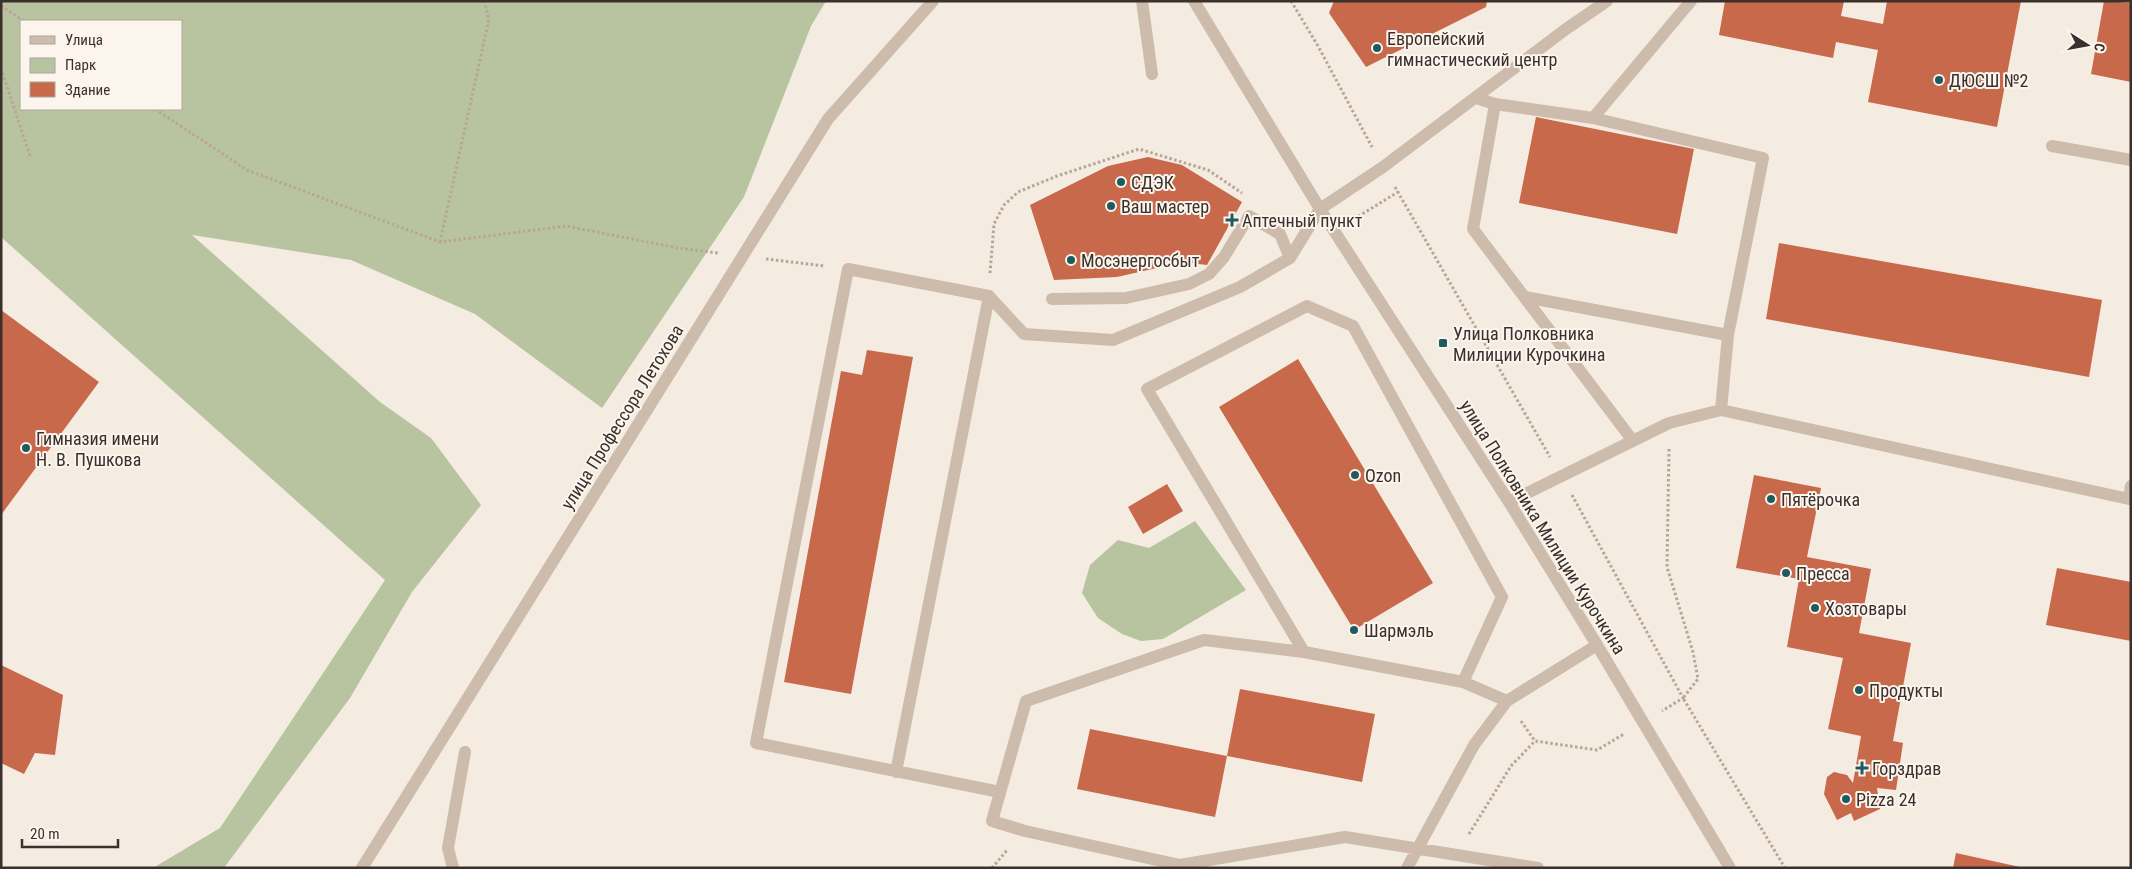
<svg xmlns="http://www.w3.org/2000/svg" width="2132" height="869" viewBox="0 0 2132 869" font-family="'Roboto Condensed',sans-serif">
<style>
.green{fill:#b8c4a0;fill-rule:evenodd}
.building{fill:#c8694b}
.lines{fill:none;stroke-linecap:round;stroke-linejoin:round}
.path{stroke:#b9a596;stroke-width:3;stroke-dasharray:2.5 2.5;stroke-linecap:butt}
.minor{stroke:#cdbbac;stroke-width:12}
.poi-dot{fill:#1f5a5e;stroke:#fbf5ee;stroke-width:2}
.labels{text-anchor:middle;dominant-baseline:central;stroke-width:4;stroke-linejoin:round;paint-order:stroke}
.poi-label{font-size:18px;fill:#3b302b;stroke:#fbf5ee;text-anchor:start}
.street-label{font-size:18px;fill:#3b302b;stroke:#fbf5ee}
</style>
<rect width="100%" height="100%" fill="#f4ebe1"/>
<path class="green" d="M1,1H826L811,26L744,197L602,408L475,314L351,260L192,235L380,402L431,438L481,505L412,592L350,698L224,868H153L220,828L385,580L1,237ZM21,21H181V109H21Z
M1195,521L1246,590L1163,639L1141,641L1122,634L1098,618L1082,593L1090,565L1118,540L1149,548Z"/>
<path class="building" d="M1334,1H1487L1486,7L1366,67L1329,13Z
M1725,1H1844L1841,16L1883,24L1887,1H2021L1997,127L1868,102L1878,50L1836,42L1833,58L1719,35Z
M2104,1L2131,3V82L2091,74Z
M1536,117L1694,149L1677,234L1519,203Z
M1148,157L1182,165L1242,202L1207,265L1183,262L1117,277L1054,280L1030,205L1108,166Z
M1779,243L2102,300L2089,377L1766,319Z
M1,310L99,382L1,515Z
M867,350L913,357L851,694L784,682L841,371L862,375Z
M1298,359L1433,583L1354,630L1219,407Z
M1754,475L1821,488L1807,557L1871,569L1859,633L1911,643L1893,741L1903,743L1896,790L1877,788L1880,809L1854,821L1851,813L1837,820L1824,794L1827,777L1834,772L1847,775L1853,783L1861,736L1828,729L1843,658L1787,647L1799,579L1736,568Z
M1167,484L1183,511L1143,534L1128,507Z
M2057,568L2131,582V641L2046,625Z
M1,665L63,695L55,755L35,753L24,774L1,763Z
M1240,689L1375,714L1362,782L1227,756Z
M1090,729L1227,756L1215,817L1077,789Z
M1956,853L2020,867V868H1953Z"/>
<g class="lines">
<path class="path" d="M1291,1L1318,46L1372,147
M1,6L24,21
M1,68L30,156
M155,109L247,170L440,242L566,226L678,248L718,253
M1395,187L1550,457
M1354,219L1398,192
M440,242L489,19L484,1
M766,259L825,266
M990,273L994,224L1004,205L1018,192L1057,176L1139,149L1208,170L1242,193
M1669,449L1667,567L1693,652L1698,679L1683,698L1785,868
M1572,495L1683,698L1662,711
M1521,721L1535,741
M1469,834L1511,766L1535,741L1597,750L1624,734
M992,868L1008,849"/>
<path class="minor" d="M1142,1L1152,74
M1194,1L1320,209L1509,502L1597,645L1730,868
M1476,98L1495,104L1593,118L1763,158L1728,335
M1495,104L1473,229L1633,441
M1593,118L1691,1
M2052,146L2131,160
M1525,297L1728,335L1721,410
M1052,299L1126,298L1189,284L1209,274L1224,257L1249,216L1280,234L1290,258
M1509,502L1669,423L1721,410L2129,499L2131,486
M1304,652L1204,640L1026,701L992,821L1025,831L1180,865L1345,837L1538,868
M1463,682L1502,597L1353,326L1307,306L1147,389L1304,652L1463,682L1507,701
M896,772L989,296
M1000,792L756,743L848,269L989,296L1024,334L1113,340L1240,287L1290,258L1320,209L1383,167L1566,29L1607,1
M362,868L828,119L933,1
M453,868L448,848L465,752
M1407,868L1474,745L1507,701L1597,645"/>
</g>
<g class="poi-dot">
<circle cx="1377" cy="48" r="5"/>
<circle cx="1939" cy="80" r="5"/>
<circle cx="1121" cy="182" r="5"/>
<circle cx="1111" cy="206" r="5"/>
<path d="M1229.5 212.5h5v5h5v5h-5v5h-5v-5h-5v-5h5z"/>
<circle cx="1071" cy="260" r="5"/>
<rect x="1438" y="338" width="10" height="10" rx="2.5"/>
<circle cx="26" cy="448" r="5"/>
<circle cx="1355" cy="475" r="5"/>
<circle cx="1771" cy="499" r="5"/>
<circle cx="1786" cy="573" r="5"/>
<circle cx="1815" cy="608" r="5"/>
<circle cx="1354" cy="630" r="5"/>
<circle cx="1859" cy="690" r="5"/>
<path d="M1859.5 760.5h5v5h5v5h-5v5h-5v-5h-5v-5h5z"/>
<circle cx="1846" cy="799" r="5"/>
</g>
<g class="labels">
<g class="poi-label">
<text x="1387" y="38">Европейский<tspan x="1387" dy="21">гимнастический центр</tspan></text>
<text x="1949" y="80">ДЮСШ №2</text>
<text x="1131" y="182">СДЭК</text>
<text x="1121" y="206">Ваш мастер</text>
<text x="1242" y="220">Аптечный пункт</text>
<text x="1081" y="260">Мосэнергосбыт</text>
<text x="1453" y="333">Улица Полковника<tspan x="1453" dy="21">Милиции Курочкина</tspan></text>
<text x="36" y="438">Гимназия имени<tspan x="36" dy="21">Н. В. Пушкова</tspan></text>
<text x="1365" y="475">Ozon</text>
<text x="1781" y="499">Пятёрочка</text>
<text x="1796" y="573">Пресса</text>
<text x="1825" y="608">Хозтовары</text>
<text x="1364" y="630">Шармэль</text>
<text x="1869" y="690">Продукты</text>
<text x="1872" y="768">Горздрав</text>
<text x="1856" y="799">Pizza 24</text>
</g>
<g class="street-label">
<text transform="translate(622 417) rotate(-58)">улица Профессора Летохова</text>
<text transform="translate(1543 527) rotate(58)">улица Полковника Милиции Курочкина</text>
</g>
</g>
<rect width="2132" height="869" fill="none" stroke="#3b302b" stroke-width="5"/>
<rect x="20" y="20" width="162" height="90" fill="#fbf5ee" stroke="#aea6a0"/>
<rect x="30" y="36" width="25" height="8" fill="#cdbbac" stroke="#aea6a0"/>
<text x="65" y="45" font-size="15" fill="#3b302b">Улица</text>
<rect x="30" y="58" width="25" height="15" fill="#b8c4a0" stroke="#aea6a0"/>
<text x="65" y="70" font-size="15" fill="#3b302b">Парк</text>
<rect x="30" y="82" width="25" height="15" fill="#c8694b" stroke="#aea6a0"/>
<text x="65" y="95" font-size="15" fill="#3b302b">Здание</text>
<g transform="translate(2087 45) rotate(101)" stroke="#fbf5ee" stroke-width="4" paint-order="stroke">
<path d="M0-4L9 19L0 12L-9 19Z" fill="#3b302b"/>
<text y="-8" font-size="14" font-weight="bold" text-anchor="middle" fill="#3b302b">С</text>
</g>
<path d="M22 839v8h96v-8" fill="none" stroke="#3b302b" stroke-width="2.5"/>
<text x="30" y="839" font-size="15" fill="#3b302b" stroke="#fbf5ee" stroke-width="4" paint-order="stroke">20 m</text>
</svg>
